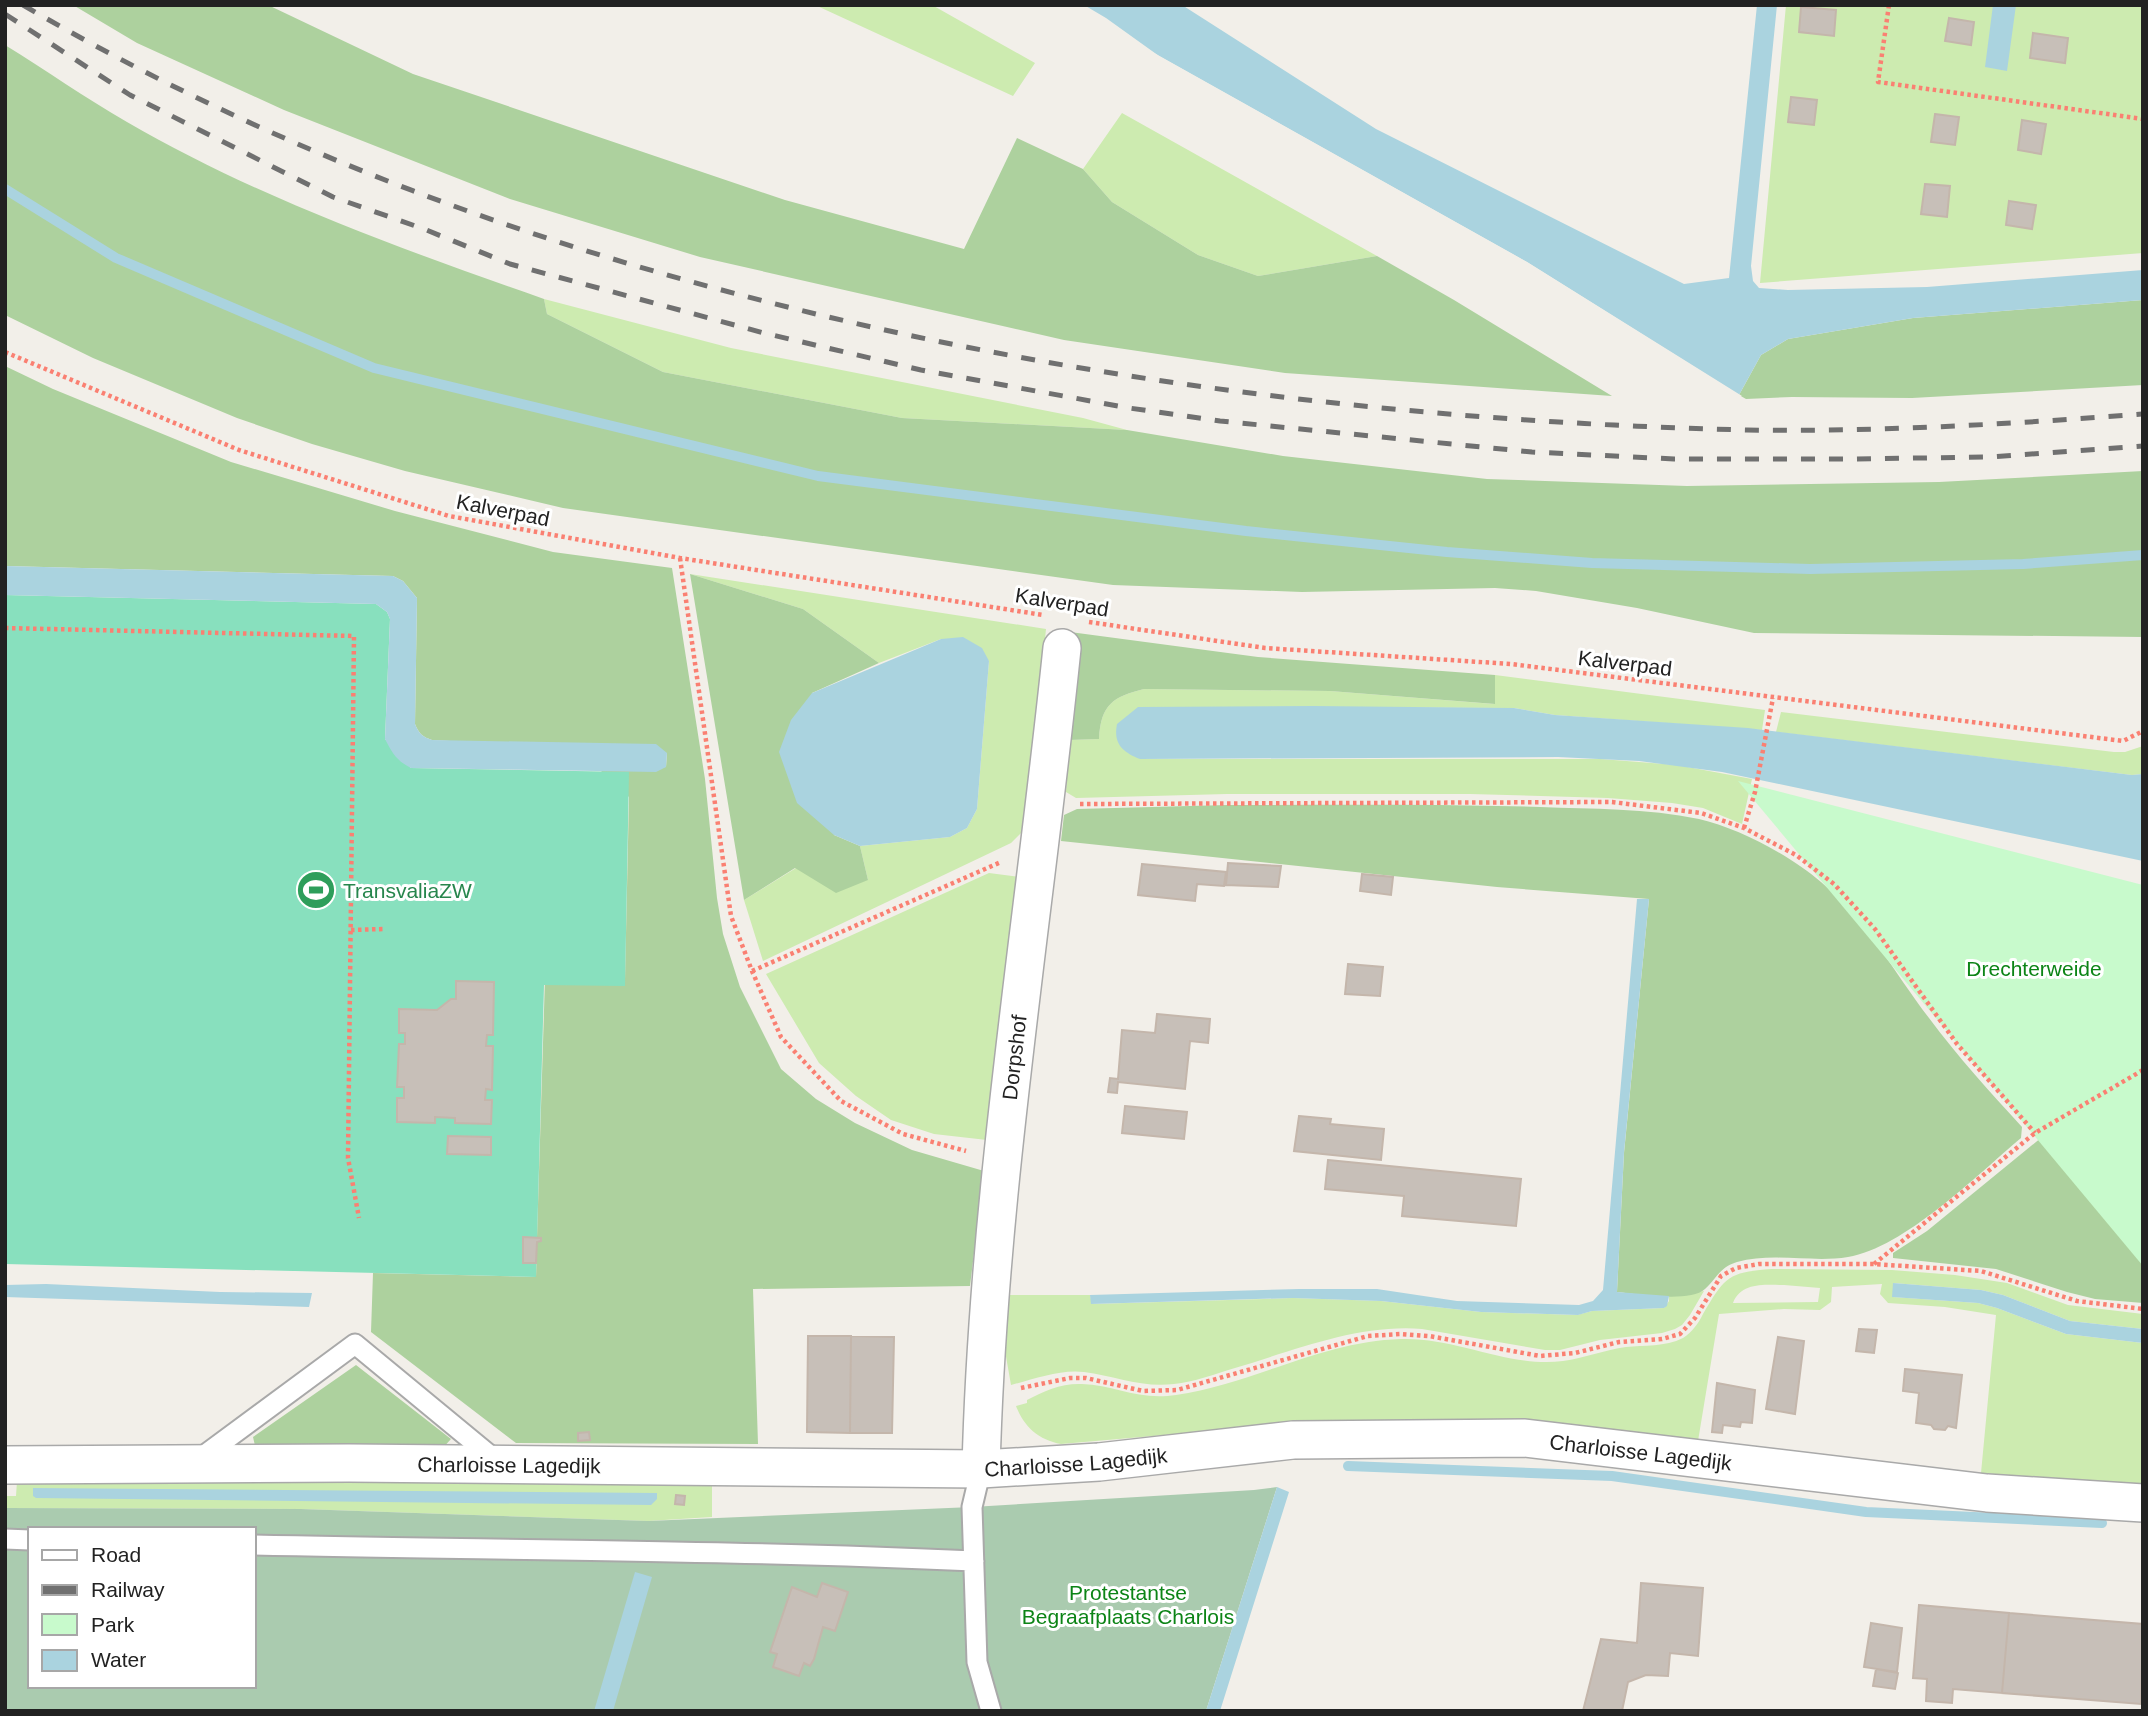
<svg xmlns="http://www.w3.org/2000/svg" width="2148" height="1716" viewBox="0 0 2148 1716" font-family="Helvetica,sans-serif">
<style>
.grass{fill:#cdebb0;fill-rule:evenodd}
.forest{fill:#add19e}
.cemetery{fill:#aacbaf;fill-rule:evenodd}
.park{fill:#c8facc}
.pitch{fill:#88e0be}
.water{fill:#aad3df}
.pier{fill:#f2efe9}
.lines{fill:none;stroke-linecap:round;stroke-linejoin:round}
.stream{stroke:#aad3df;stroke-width:10}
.building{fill:#c7bfb8;stroke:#c4b6ab;stroke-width:2}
.lane-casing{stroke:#a9a9a9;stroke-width:23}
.street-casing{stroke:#a9a9a9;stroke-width:40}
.path{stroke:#fa8072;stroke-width:4.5;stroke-dasharray:3.5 3.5;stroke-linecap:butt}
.lane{stroke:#fff;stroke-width:19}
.street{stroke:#fff;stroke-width:37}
.rail{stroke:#707070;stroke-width:5;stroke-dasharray:14 14;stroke-linecap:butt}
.labels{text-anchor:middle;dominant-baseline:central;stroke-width:6;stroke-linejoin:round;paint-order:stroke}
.street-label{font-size:21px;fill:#222;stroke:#fff}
.leisure-label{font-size:21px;fill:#27864d;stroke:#fff;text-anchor:start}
.park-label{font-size:21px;fill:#0c8416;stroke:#fff}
</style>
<rect width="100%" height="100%" fill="#f2efe9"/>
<path class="grass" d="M815,5H932L1035,63L1013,96Z
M1786,5H2143V253L1760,283Z
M1122,113L1377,256L1258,276L1198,255L1112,202L1083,169Z
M544,299L731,348L1083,418L1127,430L902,418L663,372L547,314Z
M690,574L1046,629L1026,828L1011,843L763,961L744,900L796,868L868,880L860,846L950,837L967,828L977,809L989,661L941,639L879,663L803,609Z
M1495,675L1765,710L1762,730L1555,715L1514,708L1139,707L1141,759H1601L1677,765L1752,779L1742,824L1703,808L1672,803L1608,798L1470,794H1227L1076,798L1066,792L1069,740L1099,739C1101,704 1113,697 1144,689L1330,691L1494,704Z
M1781,712L2114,752H2125L2143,746V774L2132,775L1776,732Z
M989,873L1020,877L987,1140L934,1134L891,1120L856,1096L819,1063L766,974Z
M1772,1269L1892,1270L1955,1275L2007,1283L2068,1305L2143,1314V1329L2070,1321L2003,1295L1981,1290L1893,1283V1297L1978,1303L1997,1308L2066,1334L2143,1343V1486L1981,1473L1996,1315L1945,1307L1888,1303L1880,1294L1882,1284L1832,1287L1831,1302L1820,1310L1784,1309L1719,1314L1698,1441L1245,1428L1061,1444C1039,1440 1024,1427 1016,1406L1027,1403V1400C1044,1391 1062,1383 1082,1384C1115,1385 1139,1401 1176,1395C1252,1384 1323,1341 1401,1339C1456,1337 1509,1368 1563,1361C1584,1358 1605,1350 1626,1347C1644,1345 1665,1347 1683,1338C1692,1332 1698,1324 1703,1314C1725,1277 1728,1272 1772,1269ZM1784,1285L1820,1288L1818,1302L1733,1303C1741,1282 1765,1285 1784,1285Z
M1704,1291L1690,1315L1682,1325L1675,1329L1662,1333L1600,1340L1560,1350H1545L1422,1329C1358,1324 1296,1350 1235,1368C1215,1374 1194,1382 1174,1384C1142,1388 1115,1376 1084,1372C1061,1369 1034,1379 1011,1385L1004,1345L1005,1295H1090L1092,1304L1293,1298L1381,1301L1481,1312L1577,1315L1592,1311L1664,1308L1669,1301V1296Z
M535,1479L712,1485V1517L648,1521L301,1509L5,1508V1496H16L17,1481Z"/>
<path class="forest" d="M73,5H268L413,74L785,200L964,249L1017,138L1083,169L1112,202L1198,255L1258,276L1377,256L1454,300L1612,396L1285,373L1064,340L700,257L510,199L284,110L137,43Z
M5,45C46,70 85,98 127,122C258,198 402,249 544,299L547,314L663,372L902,418L1127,430L1283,456L1487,479L1687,486L1939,482L2143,471V637L1754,633L1637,608L1536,591L1495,588L1302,592L1113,585L563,508L405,471L312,444L237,418L93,358L5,315Z
M2143,300V385L1912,398L1792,397L1746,399L1739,395L1761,355L1788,339L1913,318Z
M5,366L53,389L231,462L395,511L553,552L672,568L705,779L717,898L723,934L740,987L781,1069L816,1099L855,1123L912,1150L984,1171L970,1286L753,1289L758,1444L516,1443L371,1332L373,1273L536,1277L537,1242L541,1241L540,1238L537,1237L545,978L625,979L629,797L601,771L666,767L667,753L432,740C423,737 419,734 415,724L417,598L403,581L393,576L5,566Z
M690,574L803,609L879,663L812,693L834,835L860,846L868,880L836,893L795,868L744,900Z
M1070,632L1258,657L1495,675V704L1330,691L1144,689C1113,697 1101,704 1099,739L1069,740Z
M1227,805C1331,805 1436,804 1540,807C1592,809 1647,808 1699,819C1738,828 1790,855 1821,882C1867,921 1893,971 1929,1018C1958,1057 1990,1092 2022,1127L2021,1138C1977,1175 1904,1248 1848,1257C1812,1263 1773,1252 1737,1262C1720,1267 1717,1278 1705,1289C1690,1303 1637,1294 1617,1292L1624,1153L1649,899L1497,887L1061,841L1064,815L1077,809Z
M2143,1075V1303L2095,1299L2067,1292L1996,1269L1893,1258V1253L1927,1231L2047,1133Z
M356,1365L451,1439L440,1451L256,1450L253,1437Z"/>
<path class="cemetery" d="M1277,1487L1206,1711H5V1508L301,1509L648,1521L972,1507L1254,1490ZM30,1529H254V1686H30Z"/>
<path class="park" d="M1738,781L2143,885V1266Z"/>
<path class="pitch" d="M5,595L376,604L387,612L390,619L385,739L411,768L629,772L625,986L544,985L536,1277L5,1264Z"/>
<path class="water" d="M1084,5H1182L1376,129L1684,284L1729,278L1757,5H1777L1751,266L1753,281L1759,288L1788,290L1927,287L2143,270V300L1913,318L1788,339L1761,355L1739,395L1527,262L1159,56L1106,18Z
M1993,5H2016L2007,71L1985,67Z
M5,566L393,576L403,581L417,598L415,724C419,734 423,737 432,740L656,744L667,753L666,767L656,772L411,768C397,761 392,753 385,739L390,619L387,612L376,604L5,595Z
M963,637L982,648L989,661L977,809L967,828L950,837L860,846L834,835L797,803L779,752L791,720L812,693L941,639Z
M1313,706L1514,708L1555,715L1748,728L2132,775L2143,774V861L1722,772L1639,761L1558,757L1140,759C1123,752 1113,744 1117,724L1138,707Z
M1637,899H1649L1624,1152L1617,1292L1669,1296L1667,1306L1664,1308L1592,1311L1578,1315L1481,1312L1381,1301L1293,1298L1091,1304L1090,1295L1299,1289H1377L1457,1301L1579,1305L1593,1301L1603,1290Z
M1893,1283L1981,1290L2003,1295L2070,1321L2143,1329V1343L2066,1334L1997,1308L1978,1303L1892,1297Z
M46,1284L220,1292L312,1293L309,1307L5,1297V1285Z
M1277,1487L1289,1492L1220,1711H1206Z
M33,1488L657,1493V1499L651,1505L36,1498L33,1496Z
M635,1572L652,1577L613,1711H594Z"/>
<path class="pier" d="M1131,40L1527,262L1742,396L1737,398L1525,265L1157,59Z"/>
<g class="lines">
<path class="stream" d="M5,189L116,258L374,368L818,476L1246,531L1447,552L1592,563L1810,569L2023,564L2143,555
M1348,1466L1612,1476L1866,1512L2102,1523"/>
</g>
<path class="building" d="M1801,7L1836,10L1834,36L1799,32Z
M1949,18L1974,22L1971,45L1945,41Z
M2033,33L2068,38L2065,63L2030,58Z
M1791,97L1817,100L1814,125L1788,122Z
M1935,114L1959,117L1955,145L1931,142Z
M2022,120L2046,124L2041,154L2018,150Z
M1925,184L1950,186L1947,217L1921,214Z
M2009,201L2036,205L2032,229L2006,225Z
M1228,863L1281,866L1278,887L1226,885Z
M1142,864L1226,872L1224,886L1197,884L1195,901L1138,895Z
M1362,874L1393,877L1391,895L1360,891Z
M1348,964L1383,967L1380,996L1345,994Z
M456,981L494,982L493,1035H487L486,1046H493L492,1090L486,1089L485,1100H492L491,1124L455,1123V1118L435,1117V1123L397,1122V1098H404V1087H397L399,1044H405V1033H399V1009L437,1010L451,999H456Z
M1157,1014L1210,1019L1208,1043L1190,1041L1185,1089L1118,1082L1117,1093L1108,1092L1110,1078L1118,1079L1122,1030L1155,1033Z
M1125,1106L1187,1112L1184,1139L1122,1133Z
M1299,1116L1331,1119L1330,1124L1384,1129L1381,1160L1294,1151Z
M448,1136L491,1137V1155L447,1154Z
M1328,1160L1521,1179L1516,1226L1402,1216L1404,1196L1325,1189Z
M523,1237L541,1238V1241L537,1242L536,1263H523Z
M1859,1329L1877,1330L1874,1353L1856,1351Z
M808,1336H851L850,1433L807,1432Z
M851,1336L894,1337L892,1433H850Z
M1778,1337L1804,1341L1795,1414L1766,1409Z
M1905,1369L1962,1375L1956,1428L1948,1426L1945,1430L1934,1429L1931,1425L1916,1423L1919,1393L1903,1391Z
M1717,1383L1755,1390L1752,1423L1741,1422L1740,1427L1723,1425L1722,1433L1712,1432Z
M589,1432L590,1440L578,1441V1433Z
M676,1495L685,1496L684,1505L675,1504Z
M822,1583L848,1592L835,1631L823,1627L814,1659L810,1666L804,1663L799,1676L773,1667L777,1654L770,1652L792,1587L817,1597Z
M1641,1583L1703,1588L1698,1656L1670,1653L1668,1676L1646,1675L1628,1682L1622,1711H1583L1601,1639L1637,1643Z
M1919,1605L2009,1613L2002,1693L1953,1689L1952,1703L1926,1701L1927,1679L1913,1678Z
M2009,1613L2143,1624L2141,1704L2002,1693Z
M1871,1623L1902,1628L1897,1672L1864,1667Z
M1876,1669L1898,1673L1895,1689L1873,1686Z"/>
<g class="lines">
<g class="lane-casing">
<path id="lane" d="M198,1460L355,1344L498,1462
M981,1469L972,1507L977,1662L991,1711
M5,1539L30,1540
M254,1545C494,1550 734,1550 974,1561"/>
</g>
<g class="street-casing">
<g id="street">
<path id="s1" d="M5,1465L349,1463L981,1469L1099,1462L1293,1440L1525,1438L1987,1493L2143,1503"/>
<path id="s2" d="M981,1469C988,1194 1034,921 1062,648"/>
</g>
</g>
<path class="path" d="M1889,5L1878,82L2143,119
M5,352L239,450L449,516L680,558L1043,615
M680,558L731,916L752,971L781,1037L841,1101L903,1134L966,1151
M1089,622L1265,648L1511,664L2123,741L2143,731
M5,628L354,636L348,1158L359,1218
M1080,804L1612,802L1701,813L1744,828L1796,855L1834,884L1875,929L1957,1044L2035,1133
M1744,828L1755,792L1773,698
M351,930L384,929
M752,971L1001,862
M1874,1264L2035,1133L2143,1070
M1021,1388L1070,1378H1086L1143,1391L1177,1390L1368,1336L1401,1334L1429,1336L1540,1356L1575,1353L1619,1342L1662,1339L1680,1334L1695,1318L1721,1276L1736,1268L1759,1264H1873L1981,1271L2077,1301L2143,1309"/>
<use href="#lane" class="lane"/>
<use href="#street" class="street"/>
<path class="rail" d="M23,5C293,163 580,262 885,330C1167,392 1457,423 1747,430C1879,432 2011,424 2143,414
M5,14L130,95L333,197L424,229L510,264L764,333L921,370L1129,408L1220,421L1532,452L1674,459H1852L1990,457L2143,446"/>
</g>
<defs>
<g id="stadium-disc" transform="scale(2.0125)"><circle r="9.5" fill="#2e9e5b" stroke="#fff"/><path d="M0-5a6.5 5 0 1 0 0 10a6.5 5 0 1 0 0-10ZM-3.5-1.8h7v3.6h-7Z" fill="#fff"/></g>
</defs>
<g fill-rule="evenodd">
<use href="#stadium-disc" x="316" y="890"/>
</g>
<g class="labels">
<g class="street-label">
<text transform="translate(503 510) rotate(11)">Kalverpad</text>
<text transform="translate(1062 602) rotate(9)">Kalverpad</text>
<text transform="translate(1625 663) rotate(7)">Kalverpad</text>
<text stroke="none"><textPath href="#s2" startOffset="413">Dorpshof</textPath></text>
<text stroke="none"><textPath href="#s1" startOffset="1638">Charloisse Lagedijk</textPath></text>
<text stroke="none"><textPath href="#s1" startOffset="1071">Charloisse Lagedijk</textPath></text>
<text stroke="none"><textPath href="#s1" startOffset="504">Charloisse Lagedijk</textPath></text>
</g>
<g class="leisure-label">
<text x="343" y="890">TransvaliaZW</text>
</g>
<g class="park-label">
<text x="2034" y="968">Drechterweide</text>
<text x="1128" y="1592">Protestantse<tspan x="1128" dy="24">Begraafplaats Charlois</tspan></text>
</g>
</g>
<rect width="2148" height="1716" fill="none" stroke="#222222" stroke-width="14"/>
<rect x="28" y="1527" width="228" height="161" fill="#ffffff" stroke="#a7a7a7" stroke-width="2"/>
<rect x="42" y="1550" width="35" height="10" fill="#ffffff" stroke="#a7a7a7" stroke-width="2"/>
<text x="91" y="1562" font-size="21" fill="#222222">Road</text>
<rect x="42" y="1585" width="35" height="10" fill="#707070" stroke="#a7a7a7" stroke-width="2"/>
<text x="91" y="1597" font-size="21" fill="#222222">Railway</text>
<rect x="42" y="1614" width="35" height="21" fill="#c8facc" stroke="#a7a7a7" stroke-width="2"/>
<text x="91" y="1632" font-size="21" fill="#222222">Park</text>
<rect x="42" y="1650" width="35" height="21" fill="#aad3df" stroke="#a7a7a7" stroke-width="2"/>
<text x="91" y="1667" font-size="21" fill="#222222">Water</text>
</svg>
